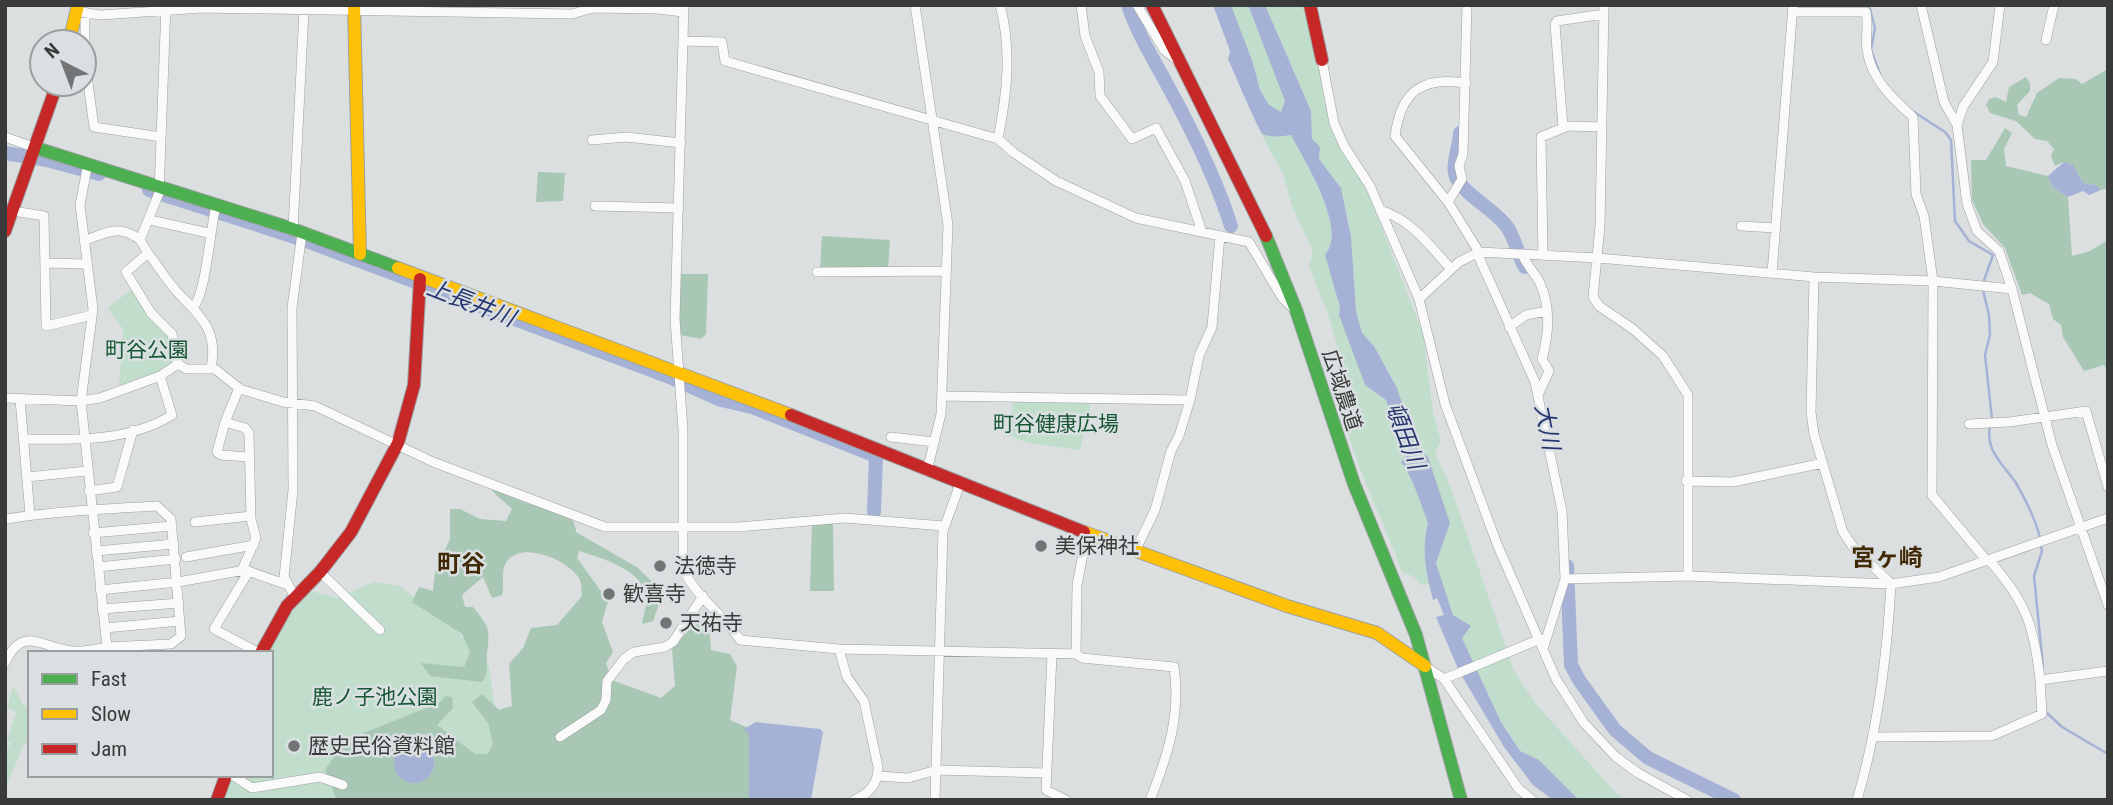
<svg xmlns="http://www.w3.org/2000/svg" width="2113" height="805" viewBox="0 0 2113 805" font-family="'Roboto Condensed','Noto Sans JP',sans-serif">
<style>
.green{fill:#c1decc}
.forest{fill:#a8c7b5}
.water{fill:#a5b2d6}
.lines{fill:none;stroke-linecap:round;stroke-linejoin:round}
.stream{stroke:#a5b2d6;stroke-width:2.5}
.river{stroke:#a5b2d6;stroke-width:14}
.street-casing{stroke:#9da0a1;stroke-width:10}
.fast-casing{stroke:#9da0a1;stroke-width:14}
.slow-casing{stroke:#9da0a1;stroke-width:14}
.jam-casing{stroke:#9da0a1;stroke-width:14}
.street{stroke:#fafafa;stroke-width:9}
.fast{stroke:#4caf50;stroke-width:12}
.slow{stroke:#ffc107;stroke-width:12}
.jam{stroke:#c62828;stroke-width:12}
.poi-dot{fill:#727475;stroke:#dae0e1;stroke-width:2.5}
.labels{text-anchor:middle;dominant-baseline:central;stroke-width:5;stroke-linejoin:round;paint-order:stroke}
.park-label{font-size:21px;fill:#165634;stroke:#dae0e1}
.street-label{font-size:21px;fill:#393b3b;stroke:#dae0e1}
.poi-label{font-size:21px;fill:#393b3b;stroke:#dae0e1;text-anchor:start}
.water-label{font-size:23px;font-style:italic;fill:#263572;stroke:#dae0e1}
.quarter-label{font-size:24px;font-weight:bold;fill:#432a07;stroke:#dae0e1}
</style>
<rect width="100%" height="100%" fill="#dbdfe0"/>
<path class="green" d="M1231,5H1248L1286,101L1281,112L1269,105L1260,90L1253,63Z
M1265,5H1306L1308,10L1326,108L1336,140L1366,187L1423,334L1433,412L1441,441L1435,453L1451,488L1514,671L1535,703L1616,793L1628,800L1577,798L1539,760L1520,751L1501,722L1462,638L1440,579L1436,563L1450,523L1428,457L1418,449L1397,388L1374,346L1362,333L1356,311L1351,237L1341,188L1319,159L1320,147L1312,139L1311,111Z
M1260,132L1270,136L1291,135C1305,162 1348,228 1325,255L1365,385L1386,400L1406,452L1405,460L1402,462C1413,477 1421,504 1428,522C1423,542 1424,565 1429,584L1421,585L1413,576L1402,572C1378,506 1344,446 1335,376L1344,369L1328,314L1309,266L1313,252L1292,206L1283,174Z
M134,288L172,338L176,363L161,372L122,386L119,385L123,329L107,308Z
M1013,401L1091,403L1080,450L1028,443L1009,435Z
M374,582L400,586L457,631L489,666L495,708L581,800H221L228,775H271V653H266L288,612L310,591L338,598Z
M13,686L23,704L30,708V742L24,744L5,790V752L11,743L7,741L16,712L7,708Z"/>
<path class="forest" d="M2108,69V188L2101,190L2096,185L2083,183L2079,175L2063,162L2055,166L2051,156L2054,149L2047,141L2035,139L2016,121L1990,113L1986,105L1989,99L1996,97L2006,102L2009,87L2026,77L2030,83V91L2017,105L2019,115L2026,117L2037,93L2059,78L2076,79L2082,84Z
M2005,128L2012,133L2004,149L2006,166L2048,176C2050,187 2059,192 2068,197L2072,256L2090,251L2108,240V373L2104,365L2084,371L2063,337L2061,325L2053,319L2049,304L2030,293L2022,295L2005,248L1983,224L1972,200L1971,160H1986Z
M538,172L565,173L563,201L536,202Z
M822,236L890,240L888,270H820Z
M679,274H708L706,334L701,339L680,335Z
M498,484C505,490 513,498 521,501C541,509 575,505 576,532L638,568L663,593L653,621L642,624C643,615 648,604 646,596C642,569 601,558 579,551L577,558L608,601L602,622L613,652L606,663L612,680L661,698L675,686L672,649L697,621L709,626L711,650L730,654L737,666L730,720L762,734L760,800H337L325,770L346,740L439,703L446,696L452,697L453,708L437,725L475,754H488L493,743L488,723L472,702L482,694L499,710L512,706L509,664L523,648L531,628L557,625L582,596C581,592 582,584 580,580C569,559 515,537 504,567C502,574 504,587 502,595L492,598L483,577L462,595L465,607H473C490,628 490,629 487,654C486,666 489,672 482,682L430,676L421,663L464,667L470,652L462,634L412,602L419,587L433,591L435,572L450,539V509H460L480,519L506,521L512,509L492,491Z
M833,522L834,591H810L812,523Z"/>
<path class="water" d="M1213,5H1231L1253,63L1260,90L1269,105L1281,112L1285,101L1248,5H1265L1311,111L1312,139L1320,147L1319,159L1341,188L1351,237L1356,311L1362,333L1374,346L1397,388L1418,449L1428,457L1450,523L1436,563L1453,615L1471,626L1462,638L1501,722L1520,751L1539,760L1579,800H1553L1533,785L1504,747L1459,671L1436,617L1444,615L1437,598L1433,600C1426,574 1421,548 1428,523C1421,505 1413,477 1401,462L1407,455L1386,400L1365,385L1339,315L1340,307L1325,255C1348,229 1305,162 1291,135C1283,136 1271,138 1263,134C1259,132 1233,70 1228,59L1230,51Z
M2064,162L2073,165L2083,183L2096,185L2101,190L2089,195L2083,191L2068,197C2059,192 2050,187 2048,176Z
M756,722L820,729L823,732L811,800H749V735L744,729Z
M394 763a20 20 0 1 1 40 0a20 20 0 1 1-40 0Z"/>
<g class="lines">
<path class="stream" d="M1869,5L1875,28L1871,50L1880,74
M1914,112L1945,132L1951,140L1955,221L1969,241L1993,255L1982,286L1989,315L1990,335L1985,355L1992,419
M1990,426C1985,451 2003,464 2016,483C2025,498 2036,521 2040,538
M2041,545L2042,551L2034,576L2043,666
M2045,711L2062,727L2108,754"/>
<path class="river" d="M1128,5C1138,35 1154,60 1169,88C1193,132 1216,178 1231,226
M1460,133C1460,145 1451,165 1456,177C1464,195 1497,211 1507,227C1516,239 1517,255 1525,267
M5,153L47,160L99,174
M149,190L301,239L672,378L721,400L752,407L876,456L874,512
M1567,566L1571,665L1579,680L1615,730L1648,758L1734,800"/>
<g class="street-casing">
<path id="street" d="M684,5L675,319L683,430V568C694,596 724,614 740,640L839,649L1076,654L1082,658L1174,667C1181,715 1168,755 1150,800
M915,5L948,225L941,414L927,471
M1081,5L1085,36L1099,72L1100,96L1132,139L1156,128L1185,181L1202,232
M1137,5L1164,50L1177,60
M1604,5L1600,226L1593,297L1599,306L1633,329L1663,356L1688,395V576
M1921,5L1944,102L1957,125
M2000,5L1993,62L1963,107L1957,125L1967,204L1977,231L1999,251L2012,289L2052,445L2108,605
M77,12L101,15L202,8L572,14L593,8L657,9L683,12
M85,12V61L94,127L161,137
M1793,12H1866C1869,26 1865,37 1867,50C1871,79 1893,99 1913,117L1916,194L1924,216L1933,281L1932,495L1987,561
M2046,40L2054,5
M683,41L722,42L725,61L998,139L1014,153L1056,181L1136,218L1249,242L1283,299L1293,308
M1322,60L1334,123L1344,146L1370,186L1419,299L1445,404L1497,544L1556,679L1584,723L1616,757L1638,773L1687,800
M1466,83C1422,76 1401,91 1395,136L1448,202L1479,252
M1563,128L1555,24L1557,21L1604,14
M5,137L36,148
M998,139C1007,94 1012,50 1000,5
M592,140L626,137L681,143
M1448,202L1462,179L1459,166L1463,154L1467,5
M595,206L679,208
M1380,210C1412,220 1429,245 1451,269
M13,211L44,216L46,326L92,315
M150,220L208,233
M1741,226L1776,228
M293,229L304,10
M84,241C106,232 120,224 140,240
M148,253C159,267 169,285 182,297C204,319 218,334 211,368
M1477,253L1535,382L1562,511L1565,579L1544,646
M1522,254C1526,265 1535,273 1540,283C1551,308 1549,333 1542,359L1549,371L1538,395
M1543,256L1541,137L1568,126L1602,127
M46,263L87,264
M817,272L946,271
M1772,273L1793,5
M1814,277L1811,412L1814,434L1843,532L1853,547L1891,584C1887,658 1878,729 1857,800
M1419,299L1459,262L1479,252L1598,258L1814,277L1933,281L2012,289
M194,306C206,292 210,230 216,206
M1509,327L1526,315L1547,311
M178,364L186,369H215L240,389L283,402L315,406L433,462L605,527H738L845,518L944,526
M160,376L178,364L172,334L151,313L126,272L148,253L140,240L159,193L166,5
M239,388L225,422L245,428L249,433L251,519L256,538L242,570
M942,396L1190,400
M5,398L81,401L100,398L160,376L172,415C129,442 73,440 24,439
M20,399L30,515
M225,422L217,452L221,455L249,457
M1969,424L2009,422L2086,411L2108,487
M891,437L934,442
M27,477L87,471
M1686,481L1733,482L1823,463
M89,491L117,487L133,430
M6,519C56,511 107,509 157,506L171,519L181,636L171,644L107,647L81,401L93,309L80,205L88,163
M195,522L251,516
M93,533L172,526
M96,551L174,544
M1135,551L1155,510L1171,451L1179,436L1190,400L1199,356L1212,327L1220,236
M186,557L254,545
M1989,560C2026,602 2034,625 2040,680L2108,671
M98,567L176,559
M249,571L214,629L259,653
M320,572L380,630
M1565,579L1688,576L1891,584L1939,577L2108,518
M100,590L178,582L245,570L285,584
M295,597L284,577L293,490L292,308L302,233
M102,609L179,603
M105,628L180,621
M839,649L847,677L864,701L878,767C878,784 870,793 854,800
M1052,654L1046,790L1066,800
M1076,654L1077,585L1087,533
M5,663C23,623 43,649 73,651C84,652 96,649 107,647
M1425,666L1444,679L1518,788L1532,800
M1444,679L1540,639
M560,737L601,710L606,700L607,681L624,659L634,652L665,647L673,642L703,596
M1875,737L1992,736L2042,714L2040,680
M232,775L252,788L320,777L343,785
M878,776L908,778L937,770L1047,773
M935,800L943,531L960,484"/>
</g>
<g class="fast-casing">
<path id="fast" d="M36,148L293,229L398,268
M1266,236L1296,310L1354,484L1416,635L1461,800"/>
</g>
<g class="slow-casing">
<path id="slow" d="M354,5L360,254
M69,42L78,5
M398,268L791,415
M1084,532L1287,606L1377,633L1425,666"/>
</g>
<g class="jam-casing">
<path id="jam" d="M1152,5L1266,236
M1310,5L1322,60
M5,231L57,84
M791,415L1084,532
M261,653L287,606L320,572L351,532L398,443L414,385L420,279
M217,800L226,775"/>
</g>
<use href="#street" class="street"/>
<use href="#fast" class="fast"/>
<use href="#slow" class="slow"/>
<use href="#jam" class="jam"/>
</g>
<g class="poi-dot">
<circle cx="1041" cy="546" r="7"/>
<circle cx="660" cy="566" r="7"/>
<circle cx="609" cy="594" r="7"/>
<circle cx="666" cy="623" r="7"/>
<circle cx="294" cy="746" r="7"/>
</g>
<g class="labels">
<g class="park-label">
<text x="147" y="350">町谷公園</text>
<text x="1056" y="424">町谷健康広場</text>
<text x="375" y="697">鹿ノ子池公園</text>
</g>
<g class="street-label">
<text transform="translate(1342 390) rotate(72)">広域農道</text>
</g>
<g class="poi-label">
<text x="1055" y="546">美保神社</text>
<text x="674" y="566">法徳寺</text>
<text x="623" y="594">歓喜寺</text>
<text x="680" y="623">天祐寺</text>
<text x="308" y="746">歴史民俗資料館</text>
</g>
<g class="water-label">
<text transform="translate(471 303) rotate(21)">上長井川</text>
<text transform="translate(1547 427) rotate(79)">大川</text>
<text transform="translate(1405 436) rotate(69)">頓田川</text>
</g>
<g class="quarter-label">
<text x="1887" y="558">宮ヶ崎</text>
<text x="461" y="564">町谷</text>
</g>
</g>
<rect width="2113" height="805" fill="none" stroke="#393b3b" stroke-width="14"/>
<rect x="28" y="651" width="245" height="126" fill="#dae0e1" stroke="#9a9e9f" stroke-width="2"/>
<rect x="42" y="674" width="35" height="10" fill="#4caf50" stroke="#9a9e9f" stroke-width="2"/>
<text x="91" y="686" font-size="21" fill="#393b3b">Fast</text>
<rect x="42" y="709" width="35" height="10" fill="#ffc107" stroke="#9a9e9f" stroke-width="2"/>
<text x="91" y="721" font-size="21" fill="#393b3b">Slow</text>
<rect x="42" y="744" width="35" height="10" fill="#c62828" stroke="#9a9e9f" stroke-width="2"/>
<text x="91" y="756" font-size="21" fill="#393b3b">Jam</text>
<g transform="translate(63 63) rotate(318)"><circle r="33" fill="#dae0e1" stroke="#9a9e9f" stroke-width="2"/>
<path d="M0-5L12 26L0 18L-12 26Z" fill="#727475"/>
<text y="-10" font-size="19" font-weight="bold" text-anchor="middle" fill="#393b3b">N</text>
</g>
</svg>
